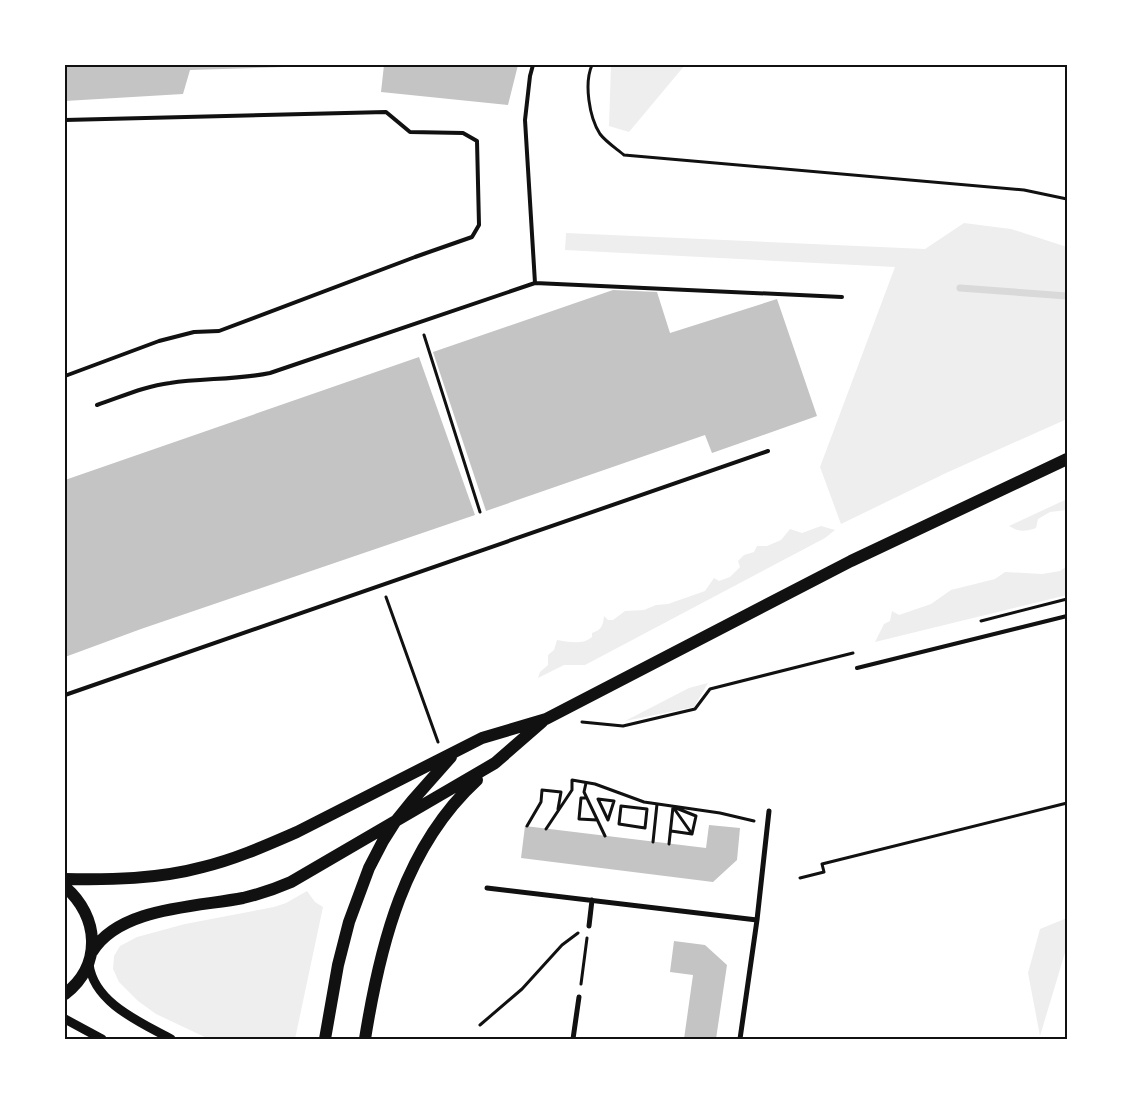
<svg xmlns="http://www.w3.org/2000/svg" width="1132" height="1104" viewBox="0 0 1132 1104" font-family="'DM Sans',sans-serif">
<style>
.green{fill:#eee}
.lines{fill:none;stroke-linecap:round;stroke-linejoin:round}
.stream{stroke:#d9d9d9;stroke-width:7}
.building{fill:#c4c4c4}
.path{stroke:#111;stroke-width:3}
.service{stroke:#111;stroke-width:4}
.minor{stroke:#111;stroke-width:5}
.tertiary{stroke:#111;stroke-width:9}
.primary{stroke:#111;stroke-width:12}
.neatline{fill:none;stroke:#111;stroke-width:2}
</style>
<rect width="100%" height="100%" fill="#fff"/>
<path class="green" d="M611,65H685L629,132L609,126Z
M964,223L1011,229L1067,247V419L946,473L841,524L820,467L895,267L565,250L566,233L925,249Z
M1067,499V510L1050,512L1038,519L1036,528C1025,532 1019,532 1009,526Z
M821,526L835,530L825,538L585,665H564L538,678L540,672L548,665V655L554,650L557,640C568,642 583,645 592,637V633C601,630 603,626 604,616L608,620H613L625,611L644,610L656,605L668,604L705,591L714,578L719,581L730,577L740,567L738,561L744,555L754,552L757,546H767L781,540L790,529L802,533Z
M1067,566V595L875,642L884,624L890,621L892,611L899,615L931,604L951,590L995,579L1005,572L1042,574L1060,571Z
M708,683L694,707L625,721L689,688Z
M307,891L315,902L323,907L295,1039H209L156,1014L138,1001L119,982L113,969L114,956L120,946L137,937L185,924L274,907L286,903Z
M1067,918V946L1040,1036L1028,973L1040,929Z"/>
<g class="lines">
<path class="stream" d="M960,288L1067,296"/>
</g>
<path class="building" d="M65,65H284V67L190,70L183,94L65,101Z
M384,65H518L508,105L381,92Z
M613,290L657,292L670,333L777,299L817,416L712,453L705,435L486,511L433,352Z
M419,357L475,515L141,629L65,657V480Z
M709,825L740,828L737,860L713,882L521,858L525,826L706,848Z
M674,941L705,945L727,965L716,1039H684L693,975L670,972Z"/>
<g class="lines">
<path class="path" d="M592,65C584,83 589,117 600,134C606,142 617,149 624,155L1024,190L1067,199
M424,335L480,512
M386,597L438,742
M981,621L1067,599
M582,722L623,726L695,709L710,689L853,653
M586,783L584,792L605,836
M586,798H581L579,819L597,820
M598,799L614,801L608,820Z
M621,806L647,809L645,828L619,824Z
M673,807L692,834L696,816L676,808
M527,826L541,802L542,790L561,792L558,809
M546,829L572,790V780L595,784L644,802L720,813L754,821
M671,831L692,834
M653,842L657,804
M669,844L673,807
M800,878L824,872L822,864L1067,803
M581,984L587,938
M480,1025L522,989L562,945L578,933"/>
<path class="service" d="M533,65L530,76L525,120L535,283L842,297
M65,120L386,112L410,132L463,133L477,141L479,225L472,237L415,257L219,331L194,332L159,341L65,376
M97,405C121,397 145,386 170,383C203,378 237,380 270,373L535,283
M857,668L1067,616
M65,695L768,451"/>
<path class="minor" d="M487,888L757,920
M589,926L592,900
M573,1039L579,997
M740,1039L757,920L769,811"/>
<path class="tertiary" d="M89,964C94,1003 140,1022 171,1039
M65,1019L102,1039"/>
<path class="primary" d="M65,879C110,880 159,879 203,867C236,859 267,845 297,832L482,738L546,719L851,561L1067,459
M65,887C99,916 103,965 65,994
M92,952C119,907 197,907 243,898C260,894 275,889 291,882L495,763L542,722
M325,1039L338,965L349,922L369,868L383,841L395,822L412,801L451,757
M365,1039C380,945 404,847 477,780"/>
</g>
<rect width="1132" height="1104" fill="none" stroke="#ffffff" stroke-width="132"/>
<rect x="66" y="66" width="1000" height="972" class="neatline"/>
</svg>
